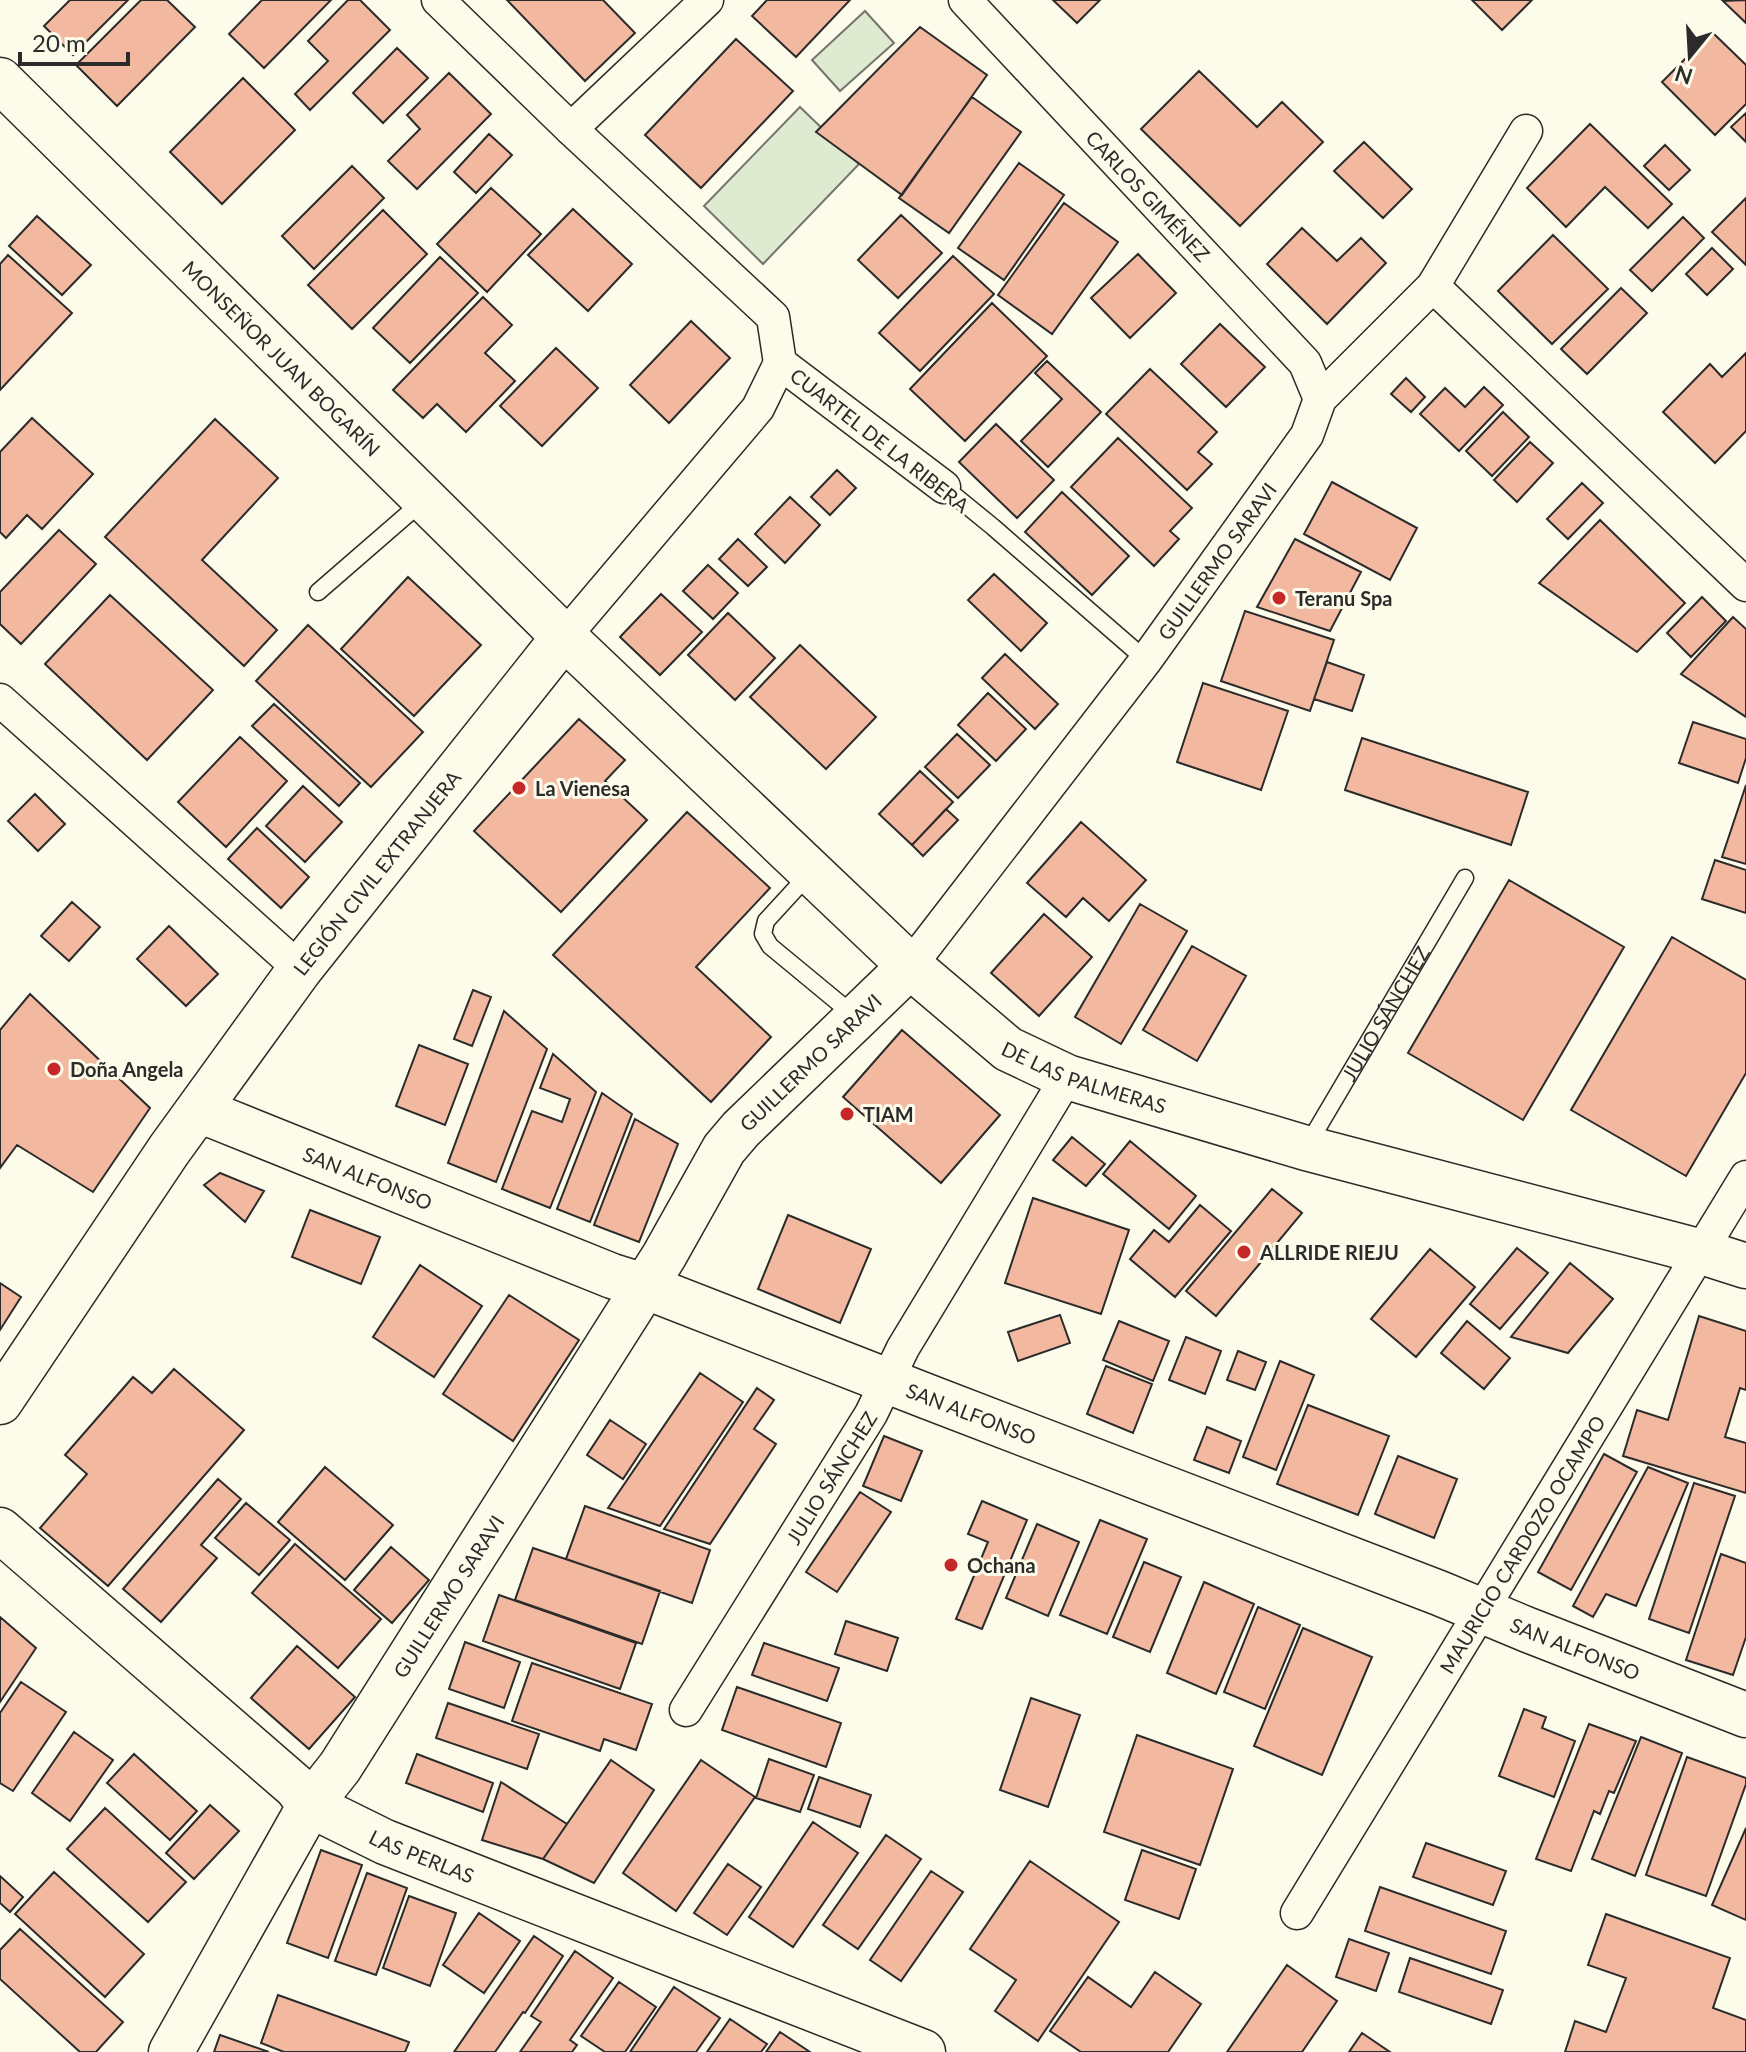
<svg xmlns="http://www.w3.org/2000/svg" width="1746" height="2052" viewBox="0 0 1746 2052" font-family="Lato,sans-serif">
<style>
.green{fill:#deebd1;stroke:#74746e;stroke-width:2}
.building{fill:#f2b8a0;stroke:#2b2b2b;stroke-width:2}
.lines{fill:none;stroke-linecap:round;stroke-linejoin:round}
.lane-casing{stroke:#2b2b2b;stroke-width:19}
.street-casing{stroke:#2b2b2b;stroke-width:35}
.secondary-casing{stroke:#2b2b2b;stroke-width:47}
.lane{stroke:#fdfbea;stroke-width:16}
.street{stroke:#fdfbea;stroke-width:32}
.secondary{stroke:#fdfbea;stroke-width:44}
.poi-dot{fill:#c62828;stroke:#fdfbea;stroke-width:3}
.labels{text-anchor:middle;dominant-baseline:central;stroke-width:6;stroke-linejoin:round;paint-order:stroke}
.street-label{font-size:20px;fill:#2b2b2b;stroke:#fdfbea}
.poi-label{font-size:20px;font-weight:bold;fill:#2b2b2b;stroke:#fdfbea;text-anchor:start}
</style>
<rect width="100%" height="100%" fill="#fdfbea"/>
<path class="green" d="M865,11L894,43L840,91L812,60Z
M800,107L859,164L763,264L704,206Z"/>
<path class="building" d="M70,0H128L73,55L44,26Z
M141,0H167L195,27L117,106L76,65Z
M262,0H331L264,68L229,34Z
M348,0H360L390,30L310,110L295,94L328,61L308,41Z
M507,0H603L635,33L585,81Z
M767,0H850L796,57L752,16Z
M1053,0H1100L1077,23Z
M1472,0H1532L1502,30Z
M1746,0V23L1723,1Z
M920,27L987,75L902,195L816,132Z
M1712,32L1746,65V104L1715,135L1662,82Z
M736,39L793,91L701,188L645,135Z
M397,48L428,78L383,123L353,93Z
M1199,71L1257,127L1282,102L1323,142L1240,226L1141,129Z
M449,73L491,114L417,189L388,161L420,129L407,115Z
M243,78L295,130L222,204L170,152Z
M972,97L1021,132L949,233L899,198Z
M1746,113V142L1731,127Z
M1590,124L1672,204L1648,228L1605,187L1566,227L1527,188Z
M489,134L512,155L476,193L454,172Z
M1364,142L1412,189L1383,218L1334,171Z
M1665,145L1690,170L1669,190L1644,166Z
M1019,163L1064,195L1004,280L958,248Z
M352,166L384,198L314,269L282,236Z
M491,188L541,234L487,292L437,244Z
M1746,198V265L1712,232Z
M1064,203L1118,242L1052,334L998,295Z
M573,209L632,264L588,311L528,255Z
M383,210L427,254L352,329L308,285Z
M901,215L942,253L898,298L858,260Z
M37,216L91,265L62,295L9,246Z
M1683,217L1704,238L1652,291L1630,270Z
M1302,228L1337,261L1361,238L1386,263L1327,324L1267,264Z
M1553,235L1608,289L1552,344L1498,291Z
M1712,248L1733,269L1707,295L1686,274Z
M1138,254L1176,293L1130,338L1091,298Z
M8,255L72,313L0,390V264Z
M953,256L994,294L920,371L879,333Z
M440,257L478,293L410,363L373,328Z
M1621,288L1647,313L1587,374L1561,349Z
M483,297L512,325L485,353L515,381L466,432L437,404L423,418L393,390Z
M992,303L1047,356L965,441L910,389Z
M691,321L730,358L669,423L630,385Z
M1220,324L1265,367L1226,407L1181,364Z
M556,348L598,388L542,446L500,406Z
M1746,353V431L1715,463L1663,412L1710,364L1722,377Z
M1047,361L1101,412L1048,467L1021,441L1062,399L1035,373Z
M1150,369L1217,432L1198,452L1212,464L1187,490L1106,414Z
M1406,378L1425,397L1411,412L1391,394Z
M1484,387L1503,405L1459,451L1420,414L1445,388L1465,407Z
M1503,412L1529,437L1492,476L1466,451Z
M32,418L93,474L42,529L27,515L6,538L0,532V452Z
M215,419L278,478L202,560L277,630L244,666L105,537Z
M996,424L1054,480L1017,518L959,462Z
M1118,438L1192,508L1170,531L1179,539L1154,566L1071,487Z
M1530,442L1553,463L1517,502L1494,480Z
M837,470L856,488L830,515L811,497Z
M1332,482L1417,528L1390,580L1304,534Z
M1582,483L1603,503L1568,539L1547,519Z
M1062,492L1129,556L1092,595L1025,532Z
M790,497L820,525L785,563L755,534Z
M1600,520L1685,603L1637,652L1539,583Z
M59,530L96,564L21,644L0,624V592Z
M738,539L767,567L748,586L719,559Z
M1295,539L1361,572L1330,631L1257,607Z
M708,565L738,593L713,619L683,591Z
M994,574L1047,623L1021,651L968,600Z
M408,577L481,645L414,716L341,649Z
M661,594L702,632L660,675L620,637Z
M110,595L213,690L147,760L45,664Z
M1702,597L1726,621L1691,657L1667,633Z
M1245,611L1334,640L1310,711L1221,681Z
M728,613L775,658L735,700L688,655Z
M1733,617L1746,629V717L1681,674Z
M308,625L423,732L371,787L256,681Z
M800,645L876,717L826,769L750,697Z
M1005,654L1058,704L1035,729L982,678Z
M1327,662L1364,675L1352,711L1314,699Z
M1203,683L1288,711L1261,790L1177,762Z
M988,693L1026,729L996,761L958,725Z
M274,704L360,783L339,806L252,726Z
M579,719L625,760L605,781L647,820L561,912L474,831Z
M1693,722L1746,739V758L1738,783L1679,763Z
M957,734L990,765L958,798L925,767Z
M240,737L287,781L226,847L178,802Z
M1362,738L1528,792L1511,845L1345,790Z
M920,771L953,802L912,845L879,814Z
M1746,785V864L1722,857Z
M303,786L342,822L305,862L266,826Z
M35,794L65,824L38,851L8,821Z
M946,809L958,820L923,856L912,845Z
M687,812L770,888L696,967L771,1037L711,1102L553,955Z
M1081,822L1146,880L1109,921L1083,898L1066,917L1027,883Z
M257,828L309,877L281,908L228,859Z
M1715,860L1746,870V913L1702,899Z
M1509,880L1624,947L1523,1120L1408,1053Z
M72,902L100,927L69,961L41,936Z
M1140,904L1187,931L1121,1044L1075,1017Z
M1044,914L1092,957L1039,1016L991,973Z
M169,926L218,974L186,1006L137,959Z
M1672,937L1746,980V1073L1686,1176L1571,1110Z
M1192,946L1246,976L1197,1061L1143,1030Z
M473,990L491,997L472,1046L454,1039Z
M30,994L150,1108L93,1192L17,1145L0,1168V1030Z
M504,1011L547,1049L496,1182L448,1163Z
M902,1030L1000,1115L941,1183L843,1097Z
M419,1045L468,1064L445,1125L396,1106Z
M553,1054L596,1092L550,1208L502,1189L532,1111L562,1122L570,1099L540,1088Z
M602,1093L632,1114L590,1222L557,1209Z
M635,1119L678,1144L639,1242L594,1225Z
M1072,1137L1105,1164L1086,1186L1053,1160Z
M1130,1141L1196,1196L1169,1229L1103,1174Z
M220,1173L264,1191L245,1222L204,1185Z
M1272,1189L1302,1213L1216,1316L1186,1291Z
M1033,1198L1129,1230L1101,1314L1005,1283Z
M1200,1205L1231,1231L1175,1297L1130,1259L1154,1230L1169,1242Z
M310,1210L380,1237L361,1284L292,1257Z
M788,1215L871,1249L840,1323L758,1289Z
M1517,1248L1548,1273L1500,1329L1470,1304Z
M1430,1249L1475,1287L1416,1357L1371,1319Z
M1570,1263L1613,1299L1568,1353L1511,1337Z
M420,1265L482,1306L434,1377L373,1337Z
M0,1283L21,1297L0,1330Z
M509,1295L579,1340L513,1441L443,1394Z
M1060,1315L1070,1343L1018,1361L1008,1332Z
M1699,1316L1746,1331V1390L1740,1388L1725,1437L1746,1443V1493L1623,1456L1637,1410L1668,1420Z
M1119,1321L1169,1341L1153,1381L1103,1360Z
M1467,1321L1510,1358L1484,1389L1441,1353Z
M1186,1337L1221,1351L1205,1394L1169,1380Z
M1238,1351L1266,1362L1255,1390L1227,1380Z
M1280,1361L1314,1375L1276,1470L1243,1457Z
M1106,1366L1152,1384L1133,1433L1087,1414Z
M174,1369L244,1430L108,1586L40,1528L87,1474L65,1455L133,1377L152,1393Z
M700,1373L743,1402L660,1526L608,1508Z
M757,1388L774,1400L754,1429L776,1444L710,1544L664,1529Z
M1308,1405L1389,1436L1358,1515L1277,1484Z
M610,1420L646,1444L623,1479L587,1455Z
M1207,1427L1241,1441L1229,1473L1194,1460Z
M884,1436L922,1451L901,1501L863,1486Z
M1604,1454L1637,1472L1571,1590L1538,1572Z
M1398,1456L1457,1479L1434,1538L1375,1514Z
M325,1467L393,1525L345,1580L278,1522Z
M1648,1467L1688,1483L1636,1606L1606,1594L1593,1617L1573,1606Z
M218,1479L241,1499L201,1545L217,1558L161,1622L123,1589Z
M1694,1483L1735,1496L1689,1633L1649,1619Z
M860,1492L891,1512L837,1592L806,1572Z
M982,1501L1027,1520L982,1629L956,1619L988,1542L968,1534Z
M246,1503L290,1540L259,1575L215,1538Z
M585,1506L710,1550L692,1603L566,1559Z
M1100,1520L1147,1539L1107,1634L1060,1615Z
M1037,1524L1079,1542L1048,1616L1006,1598Z
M295,1544L381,1619L338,1668L252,1593Z
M391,1547L429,1580L392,1623L354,1590Z
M533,1548L660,1591L642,1644L515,1600Z
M1721,1554L1746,1563V1637L1733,1675L1686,1660Z
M1144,1562L1181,1577L1150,1652L1113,1637Z
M1204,1582L1254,1604L1216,1694L1167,1673Z
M499,1595L636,1643L620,1689L483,1641Z
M1258,1607L1300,1625L1265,1709L1224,1692Z
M0,1617L36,1648L0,1702Z
M846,1621L898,1638L887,1671L835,1654Z
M1303,1628L1372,1657L1322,1775L1254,1746Z
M465,1642L520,1662L504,1708L449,1689Z
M764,1643L839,1668L827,1701L752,1675Z
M297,1646L355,1697L309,1749L251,1698Z
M532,1663L652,1704L636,1750L604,1739L600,1751L512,1721Z
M21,1682L66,1712L13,1791L0,1783V1713Z
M737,1687L841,1723L826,1767L722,1730Z
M1031,1698L1080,1715L1048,1807L1000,1790Z
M448,1703L539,1734L527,1769L436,1738Z
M1524,1709L1546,1717L1542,1728L1575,1741L1554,1797L1499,1776Z
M1589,1724L1636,1741L1614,1793L1609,1791L1600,1814L1594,1811L1571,1871L1536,1859Z
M74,1732L113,1760L70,1821L32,1793Z
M1137,1735L1233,1769L1200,1865L1104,1832Z
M1641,1737L1682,1753L1635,1876L1592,1859Z
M134,1754L197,1811L170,1840L107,1783Z
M417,1754L493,1783L483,1812L406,1783Z
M1687,1757L1746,1778V1784L1706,1896L1646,1875Z
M769,1759L814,1775L800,1812L756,1798Z
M611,1760L654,1790L594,1883L543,1859Z
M701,1760L755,1797L676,1911L623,1873Z
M819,1777L871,1795L860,1827L808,1809Z
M501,1782L567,1824L543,1859L482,1840Z
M210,1805L239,1831L194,1879L166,1853Z
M105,1808L186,1882L148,1922L67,1849Z
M813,1822L858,1853L793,1947L749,1917Z
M1746,1828V1920L1712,1905Z
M886,1835L921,1859L858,1949L823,1925Z
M1426,1843L1506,1871L1493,1905L1413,1877Z
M321,1850L362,1865L328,1958L287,1943Z
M1142,1850L1196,1869L1179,1919L1125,1900Z
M1030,1861L1119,1922L1038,2041L995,2011L1016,1980L970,1949Z
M728,1864L761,1887L727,1935L694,1913Z
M931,1871L963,1892L901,1981L870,1960Z
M54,1872L144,1954L105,1997L15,1914Z
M367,1873L407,1888L376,1975L335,1961Z
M0,1876L23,1897L10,1912L0,1903Z
M1380,1887L1506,1931L1491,1974L1365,1931Z
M409,1896L456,1913L430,1986L383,1968Z
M479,1913L520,1941L484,1993L443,1965Z
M1606,1914L1730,1958L1713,2008L1746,2020V2052H1565L1575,2021L1606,2032L1626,1978L1588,1965Z
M20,1929L123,2022L96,2052H80L0,1979V1950Z
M534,1936L563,1956L525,2013L523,2012L495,2052H454Z
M1349,1939L1389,1953L1376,1991L1336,1977Z
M575,1951L613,1978L570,2040L577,2045L572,2052H520L541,2022L531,2016Z
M1410,1958L1503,1990L1491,2024L1399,1992Z
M1287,1965L1337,2001L1302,2052H1227Z
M1155,1972L1201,2004L1168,2052H1081L1050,2031L1088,1977L1131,2007Z
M619,1982L656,2007L625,2052H605L581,2036Z
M674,1987L720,2018L696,2052H630Z
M278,1995L409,2042L405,2052H284L261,2043Z
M730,2019L767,2044L761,2052H707Z
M780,2032L810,2052H766Z
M1362,2033L1390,2052H1349Z
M220,2035L269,2052H214Z"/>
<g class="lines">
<g class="lane-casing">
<g id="lane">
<path d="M944,487L993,527L1146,660"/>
<path d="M318,592L424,500"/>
<path d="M810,873L766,921L763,934L770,946L839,1003L855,1019"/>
<path id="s1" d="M1307,1146L1465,878"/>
</g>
</g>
<g class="street-casing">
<g id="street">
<path d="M438,0L571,129L773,317L780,363L944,487"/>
<path id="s2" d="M965,0L1305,363L1320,399"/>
<path d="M571,129L707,0"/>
<path d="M1433,286L1746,585"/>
<path d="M564,637L758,408L780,363"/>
<path d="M0,700L300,969"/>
<path id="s3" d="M910,966L1146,660L1307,435L1320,399L1433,286L1526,131"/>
<path id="s4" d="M686,1710L871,1414L903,1348L1067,1077"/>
<path id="s5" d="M1297,1913L1746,1177"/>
</g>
</g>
<g class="secondary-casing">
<g id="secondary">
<path id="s6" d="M0,80L564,637L910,966L1008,1049L1067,1077L1306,1148L1702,1252L1746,1266"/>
<path id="s7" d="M199,1110L612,1276L644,1286L926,1396L1439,1593L1528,1630L1746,1715"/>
<path id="s8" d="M0,1402L169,1150L300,969L564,637"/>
<path id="s9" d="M0,1530L296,1787L310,1805L385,1842L923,2052"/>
<path id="s10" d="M171,2052L310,1805L340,1767L664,1256L724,1149L741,1129L910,966"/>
</g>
</g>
<use href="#lane" class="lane"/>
<use href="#street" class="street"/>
<use href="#secondary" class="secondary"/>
</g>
<g class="poi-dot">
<circle cx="1279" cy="598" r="8"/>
<circle cx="519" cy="788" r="8"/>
<circle cx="54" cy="1069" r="8"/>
<circle cx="847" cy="1114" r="8"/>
<circle cx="1244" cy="1252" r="8"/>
<circle cx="951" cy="1565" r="8"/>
</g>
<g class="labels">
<g class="street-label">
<text stroke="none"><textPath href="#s2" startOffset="268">CARLOS GIMÉNEZ</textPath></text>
<text stroke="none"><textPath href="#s6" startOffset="396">MONSEÑOR JUAN BOGARÍN</textPath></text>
<text transform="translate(880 440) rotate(38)">CUARTEL DE LA RIBERA</text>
<text stroke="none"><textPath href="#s3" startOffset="508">GUILLERMO SARAVI</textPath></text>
<text stroke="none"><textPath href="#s8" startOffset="650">LEGIÓN CIVIL EXTRANJERA</textPath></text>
<text stroke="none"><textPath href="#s1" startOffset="154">JULIO SÁNCHEZ</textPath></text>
<text stroke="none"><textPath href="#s10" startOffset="1182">GUILLERMO SARAVI</textPath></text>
<text stroke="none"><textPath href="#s6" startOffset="1480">DE LAS PALMERAS</textPath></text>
<text stroke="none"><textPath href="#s7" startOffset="182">SAN ALFONSO</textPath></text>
<text stroke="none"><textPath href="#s7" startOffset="830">SAN ALFONSO</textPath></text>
<text stroke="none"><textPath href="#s4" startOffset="274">JULIO SÁNCHEZ</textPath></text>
<text stroke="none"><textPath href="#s5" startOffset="432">MAURICIO CARDOZO OCAMPO</textPath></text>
<text stroke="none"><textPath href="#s10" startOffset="534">GUILLERMO SARAVI</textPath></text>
<text stroke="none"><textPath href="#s7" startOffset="1478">SAN ALFONSO</textPath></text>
<text stroke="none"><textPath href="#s9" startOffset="538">LAS PERLAS</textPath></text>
</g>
<g class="poi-label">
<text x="1295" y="598">Teranu Spa</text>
<text x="535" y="788">La Vienesa</text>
<text x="70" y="1069">Doña Angela</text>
<text x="863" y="1114">TIAM</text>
<text x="1260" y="1252">ALLRIDE RIEJU</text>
<text x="967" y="1565">Ochana</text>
</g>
</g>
<g transform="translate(1690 56) rotate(198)" stroke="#fdfbea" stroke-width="6" paint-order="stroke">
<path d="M0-6L14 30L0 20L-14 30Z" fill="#2b2b2b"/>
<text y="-12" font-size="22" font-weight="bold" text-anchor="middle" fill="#2b2b2b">N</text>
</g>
<path d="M20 52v12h108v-12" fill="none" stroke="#2b2b2b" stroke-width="4"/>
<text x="32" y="52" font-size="24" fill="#2b2b2b" stroke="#fdfbea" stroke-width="6" paint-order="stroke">20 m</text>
</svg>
